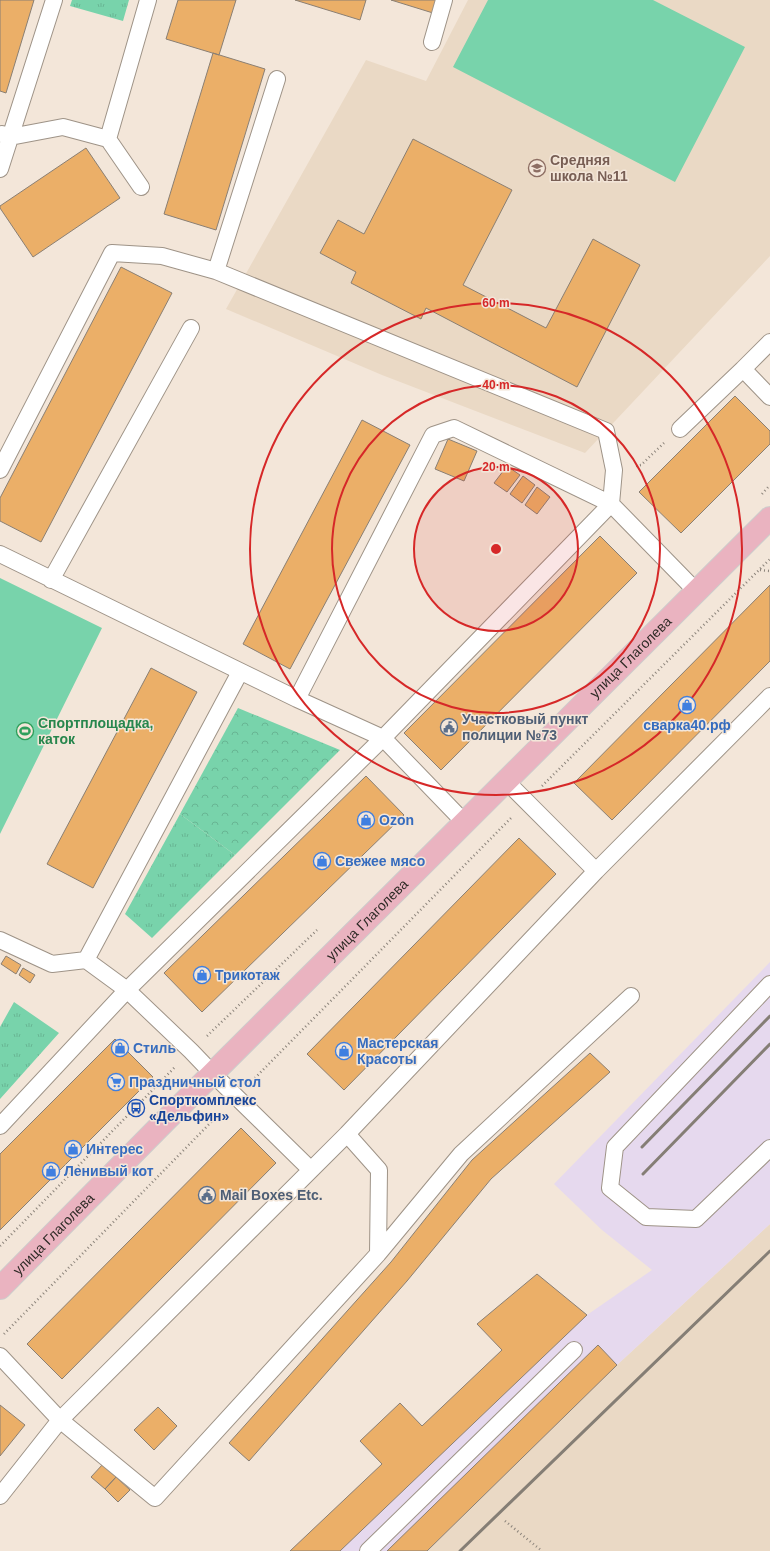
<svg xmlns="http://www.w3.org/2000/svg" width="770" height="1551" viewBox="0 0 770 1551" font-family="Helvetica,sans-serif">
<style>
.built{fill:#ead9c5}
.industrial{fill:#e6d9ee}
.green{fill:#78d3ab}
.forest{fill:url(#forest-crowns)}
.park{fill:url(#park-tufts)}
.building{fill:#ebaf68;stroke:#8a7f73}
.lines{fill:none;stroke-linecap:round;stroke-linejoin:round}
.service-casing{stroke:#9e9387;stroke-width:18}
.primary-casing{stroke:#cdcccb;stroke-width:24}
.path{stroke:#8c847b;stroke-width:2.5;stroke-dasharray:1 3;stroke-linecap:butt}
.service{stroke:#fff;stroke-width:16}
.primary{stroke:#eab3c0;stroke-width:22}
.rail{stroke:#857e75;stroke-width:3}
.ring{fill:none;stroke:#d62828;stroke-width:2}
.labels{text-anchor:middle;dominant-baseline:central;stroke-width:3;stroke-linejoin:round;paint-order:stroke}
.education-label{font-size:14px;font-weight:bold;fill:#785e54;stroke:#f3e6d9;text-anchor:start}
.street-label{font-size:14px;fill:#2f2b26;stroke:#f3e6d9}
.service-label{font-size:14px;font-weight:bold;fill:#4e5e75;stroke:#f3e6d9;text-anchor:start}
.leisure-label{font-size:14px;font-weight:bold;fill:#27864d;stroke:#f3e6d9;text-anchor:start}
.shop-label{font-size:14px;font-weight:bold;fill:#366cbe;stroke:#f3e6d9;text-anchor:start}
.transit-label{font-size:14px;font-weight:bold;fill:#164399;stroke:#f3e6d9;text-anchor:start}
.centre{fill:#d62828;stroke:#f3e6d9;stroke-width:2}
.ring-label{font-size:12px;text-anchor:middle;font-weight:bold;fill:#d62828;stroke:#f3e6d9;stroke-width:3;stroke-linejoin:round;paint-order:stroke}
</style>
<defs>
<pattern id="forest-crowns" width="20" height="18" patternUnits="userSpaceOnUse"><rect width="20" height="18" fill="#78d3ab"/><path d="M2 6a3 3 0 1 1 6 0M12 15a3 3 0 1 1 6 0" fill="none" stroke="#68b593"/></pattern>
<pattern id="park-tufts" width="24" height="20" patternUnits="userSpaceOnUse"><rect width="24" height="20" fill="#78d3ab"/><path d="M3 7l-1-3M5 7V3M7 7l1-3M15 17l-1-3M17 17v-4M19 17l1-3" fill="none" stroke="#68b593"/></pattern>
</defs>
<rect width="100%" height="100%" fill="#f3e6d9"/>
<path class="built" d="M468,0H770V256L585,453L382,375L226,309L366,60L426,81Z
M770,1224V1551H427L617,1365Z"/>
<path class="industrial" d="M770,962V1224L617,1365L427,1551H290L382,1464L360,1441L400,1403L422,1426L502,1350L477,1324L537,1274L587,1315L652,1270L602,1230L554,1184Z"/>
<path class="green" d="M488,0H653L745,47L675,182L453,67Z
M0,578L102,628L0,834Z"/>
<path class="forest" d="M238,708L340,750L235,855L180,814Z"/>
<path class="park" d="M72,0H129L123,21L70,6Z
M180,814L235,855L152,938L125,914Z
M14,1002L59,1033L0,1099V1027Z"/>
<path class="building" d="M0,0H34L6,93L0,91Z
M178,0H236L219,55L166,39Z
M295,0H366L360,20Z
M391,0H437L433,13Z
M213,53L265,69L216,230L164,214Z
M413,139L512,190L463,285L546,328L593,239L640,265L577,387L426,308L421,319L351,283L356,272L320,253L338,220L364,234Z
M86,148L120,198L33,257L0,208V206Z
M121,267L172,293L41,542L0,521V498Z
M735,396L770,431V444L681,533L639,492Z
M362,420L410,445L290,669L243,644Z
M448,439L477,451L464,481L435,469Z
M507,466L520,475L507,492L494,483Z
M523,476L535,485L522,503L510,494Z
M537,487L550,497L537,514L525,505Z
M600,536L637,573L441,770L404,733Z
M770,585V661L612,820L574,783Z
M151,668L197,692L93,888L47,864Z
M366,776L404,815L202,1012L164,973Z
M519,838L556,874L344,1090L307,1054Z
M6,956L21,965L16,974L1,964Z
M23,968L35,975L30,983L19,975Z
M115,1039L153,1077L0,1230V1154Z
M590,1053L610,1072L491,1179L407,1281L249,1461L229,1443L391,1262L472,1160Z
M241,1128L276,1163L62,1379L27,1344Z
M537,1274L587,1315L340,1551H290L382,1464L360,1441L400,1403L422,1426L502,1350L477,1324Z
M598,1345L617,1365L427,1551H387Z
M0,1405L25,1425L0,1456Z
M158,1407L177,1426L154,1450L134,1430Z
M103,1464L116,1477L105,1489L91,1477Z
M116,1477L130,1490L118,1502L105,1489Z"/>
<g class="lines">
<g class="service-casing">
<path id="service" d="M432,42L444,0
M2,134L10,137L63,127L108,139L141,187
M108,139L148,0
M0,169L54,0
M743,369L770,342
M680,429L743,369L770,397
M0,470L112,253L162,256L216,271L277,79
M0,554L297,699L383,738L611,504L614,470L606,431L216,271
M51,580L191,328
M240,672L86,960L127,990L191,1051L213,1074L311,1170
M297,699L433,435L454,428L611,504L696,591
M506,781L596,871
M0,940L52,964L86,960
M770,984L615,1147L610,1188L646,1217L696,1219L770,1148
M0,1126L127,990L383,738L465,823
M378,1254L461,1154L631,996
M0,1356L60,1420L155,1498L378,1254L379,1170L347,1134
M0,1496L60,1420L347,1134L596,871L770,696
M368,1551L574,1350"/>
</g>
<g class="primary-casing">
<g id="primary">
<path id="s1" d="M0,1288L168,1118L770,518"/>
</g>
</g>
<path class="path" d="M636,466L641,465L664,443
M762,494L770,485
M760,570L770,571
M542,786L770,559
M207,1036L317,930
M252,1081L511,818
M0,1246L176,1066
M4,1334L220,1113
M505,1521L542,1551"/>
<use href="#service" class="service"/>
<use href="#primary" class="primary"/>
<path class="rail" d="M642,1147L770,1016
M643,1174L770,1044
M460,1551L770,1251"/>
</g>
<circle cx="496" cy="549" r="82" fill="#d62828" fill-opacity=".12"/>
<g class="ring">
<circle cx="496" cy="549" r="82"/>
<circle cx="496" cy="549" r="164"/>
<circle cx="496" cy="549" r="246"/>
</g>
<defs>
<g id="school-ring" transform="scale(0.9)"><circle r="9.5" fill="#f3e6d9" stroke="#8d6e63" stroke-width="1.5"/><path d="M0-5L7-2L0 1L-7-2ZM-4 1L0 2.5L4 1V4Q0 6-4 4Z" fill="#8d6e63"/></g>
<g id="shop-ring" transform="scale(0.9)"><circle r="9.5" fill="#f3e6d9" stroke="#3f7fe0" stroke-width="1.5"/><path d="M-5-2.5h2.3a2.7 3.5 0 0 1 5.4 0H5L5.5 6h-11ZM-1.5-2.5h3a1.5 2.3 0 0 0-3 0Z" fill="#3f7fe0"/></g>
<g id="civic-ring" transform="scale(0.9)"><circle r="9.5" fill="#f3e6d9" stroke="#5c6f8a" stroke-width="1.5"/><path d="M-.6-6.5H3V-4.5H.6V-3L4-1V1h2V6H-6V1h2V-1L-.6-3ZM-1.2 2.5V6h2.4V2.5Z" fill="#5c6f8a"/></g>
<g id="stadium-ring" transform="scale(0.9)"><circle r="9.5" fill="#f3e6d9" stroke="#2e9e5b" stroke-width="1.5"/><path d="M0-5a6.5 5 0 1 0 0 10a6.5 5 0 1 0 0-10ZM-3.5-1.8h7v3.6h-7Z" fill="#2e9e5b"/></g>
<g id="supermarket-ring" transform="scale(0.9)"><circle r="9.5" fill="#f3e6d9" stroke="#3f7fe0" stroke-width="1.5"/><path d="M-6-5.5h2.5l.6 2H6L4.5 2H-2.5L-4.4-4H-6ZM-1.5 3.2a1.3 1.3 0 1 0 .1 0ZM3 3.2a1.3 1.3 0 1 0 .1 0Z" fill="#3f7fe0"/></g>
<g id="bus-ring" transform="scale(0.9)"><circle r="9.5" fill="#f3e6d9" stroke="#1a4fb4" stroke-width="1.5"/><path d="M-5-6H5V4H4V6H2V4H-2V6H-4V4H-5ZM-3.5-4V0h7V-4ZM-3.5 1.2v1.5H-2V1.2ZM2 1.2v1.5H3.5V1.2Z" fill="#1a4fb4"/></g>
</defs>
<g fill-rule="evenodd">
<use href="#school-ring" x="537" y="168"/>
<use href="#shop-ring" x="687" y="705"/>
<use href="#civic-ring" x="449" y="727"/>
<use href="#stadium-ring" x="25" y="731"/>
<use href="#shop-ring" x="366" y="820"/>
<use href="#shop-ring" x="322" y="861"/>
<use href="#shop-ring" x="202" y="975"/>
<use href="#shop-ring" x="120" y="1048"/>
<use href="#shop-ring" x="344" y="1051"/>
<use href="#supermarket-ring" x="116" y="1082"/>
<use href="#bus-ring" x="136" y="1108"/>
<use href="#shop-ring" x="73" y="1149"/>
<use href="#shop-ring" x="51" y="1171"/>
<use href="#civic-ring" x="207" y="1195"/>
</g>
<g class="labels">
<g class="education-label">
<text x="550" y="160">Средняя<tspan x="550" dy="16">школа №11</tspan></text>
</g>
<g class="street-label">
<text stroke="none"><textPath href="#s1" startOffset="892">улица Глаголева</textPath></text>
<text stroke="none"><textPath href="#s1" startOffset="520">улица Глаголева</textPath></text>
<text stroke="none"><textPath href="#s1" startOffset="76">улица Глаголева</textPath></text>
</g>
<g class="service-label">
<text x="462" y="719">Участковый пункт<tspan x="462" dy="16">полиции №73</tspan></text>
<text x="220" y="1195">Mail Boxes Etc.</text>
</g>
<g class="leisure-label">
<text x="38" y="723">Спортплощадка,<tspan x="38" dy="16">каток</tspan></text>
</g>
<g class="shop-label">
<text x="687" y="725" text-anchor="middle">сварка40.рф</text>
<text x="379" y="820">Ozon</text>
<text x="335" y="861">Свежее мясо</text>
<text x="215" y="975">Трикотаж</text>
<text x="357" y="1043">Мастерская<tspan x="357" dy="16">Красоты</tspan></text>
<text x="133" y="1048">Стиль</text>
<text x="129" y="1082">Праздничный стол</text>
<text x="86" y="1149">Интерес</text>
<text x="64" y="1171">Ленивый кот</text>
</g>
<g class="transit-label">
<text x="149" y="1100">Спорткомплекс<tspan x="149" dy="16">«Дельфин»</tspan></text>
</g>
</g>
<circle cx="496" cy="549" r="6" class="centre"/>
<g class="ring-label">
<text x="496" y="307">60 m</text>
<text x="496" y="389">40 m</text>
<text x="496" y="471">20 m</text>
</g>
</svg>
